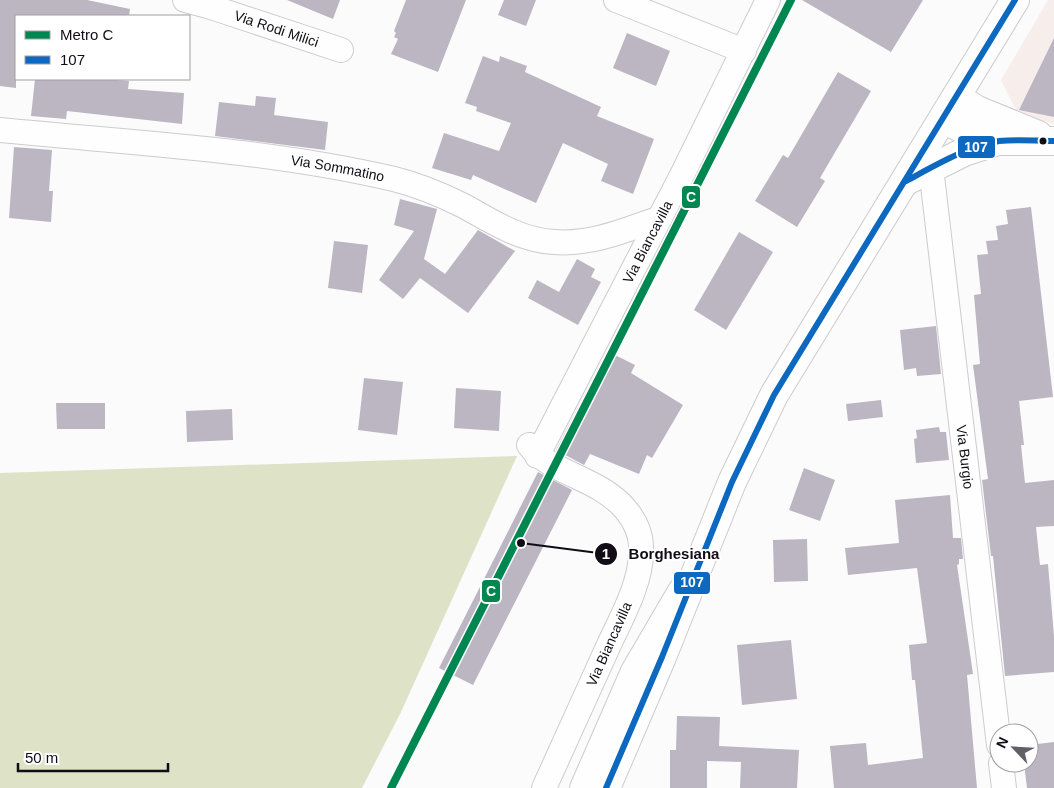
<svg xmlns="http://www.w3.org/2000/svg" width="1054" height="788" viewBox="0 0 1054 788" font-family="Helvetica,sans-serif">
<style>
.industrial{fill:#f7eeec}
.green{fill:#dee2c7}
.building{fill:#bbb6c1}
.lines{fill:none;stroke-linecap:round;stroke-linejoin:round}
.minor-casing{stroke:#cccbd0;stroke-width:26}
.secondary-casing{stroke:#cccbd0;stroke-width:30}
.primary-casing{stroke:#cccbd0;stroke-width:30}
.minor{stroke:#fefefe;stroke-width:24}
.secondary{stroke:#fefefe;stroke-width:28}
.primary{stroke:#fefefe;stroke-width:28}
.bus-1-casing{stroke:#fff;stroke-width:10}
.bus-1{stroke:#0c69bf;stroke-width:6}
.metro-1-casing{stroke:#fff;stroke-width:11}
.metro-1{stroke:#008751;stroke-width:8}
.bus-dot{fill:#100d16;stroke:#fff;stroke-width:2}
.labels{text-anchor:middle;dominant-baseline:central;stroke-width:4;stroke-linejoin:round;paint-order:stroke}
.street-label{font-size:14px;fill:#100d16;stroke:#fff}
.leader{fill:none;stroke:#100d16;stroke-width:2}
.callout-dot{fill:#100d16;stroke:#fff;stroke-width:2}
.mark-label{font-size:15px;text-anchor:middle;font-weight:bold;fill:#fff}
.callout-label{font-size:15px;text-anchor:middle;font-weight:bold;fill:#100d16;stroke:#fff;stroke-width:4;stroke-linejoin:round;paint-order:stroke}
.line-badge{stroke:#fff;stroke-width:2}
.badge-label{font-size:14px;text-anchor:middle;font-weight:bold;fill:#fff}
</style>
<rect width="100%" height="100%" fill="#fbfbfb"/>
<path class="industrial" d="M1048,0H1054V124L1018,114L1001,80Z"/>
<path class="green" d="M517,456L401,712L362,788H0V473Z"/>
<path class="building" d="M0,0H87L130,9L129,16H16V88L0,86Z
M287,0H340L333,19Z
M406,0H466L438,72L391,54L398,39L394,37L396,33L394,31Z
M504,0H536L526,26L498,15Z
M802,0H923L891,52Z
M627,33L670,51L656,86L613,68Z
M1054,38V117L1019,110Z
M483,56L499,62L500,56L527,66L525,72L601,107L597,116L654,139L633,194L601,181L608,164L563,143L536,203L473,175L471,180L432,168L444,133L499,151L511,123L476,111L477,107L465,103Z
M838,72L871,91L820,178L825,181L797,227L755,201L783,155L788,158Z
M35,79H103L129,81L128,89L184,93L182,124L67,111L66,119L31,116Z
M256,96L276,98L274,115L328,122L325,150L215,136L219,102L255,106Z
M14,147L52,150L49,191H53L51,222L9,218Z
M400,199L437,209L424,259L445,274L478,230L515,251L468,313L420,278L403,299L379,280L414,231L394,225Z
M1031,207L1053,397L1019,401L1024,445H1021L1025,483L1054,480V526L1036,527L1040,565L1048,564L1054,636V672L1005,676L993,556H991L982,480L988,479L973,365L980,364L974,295L981,294L977,255L988,254L986,241L998,240L996,226L1008,224L1006,210Z
M739,232L773,252L726,330L694,310Z
M334,241L368,245L362,293L328,288Z
M577,259L595,269L591,277L601,282L578,325L528,298L537,280L559,292Z
M936,326L941,374L917,376L916,368L904,370L900,330Z
M607,351L635,365L631,373L683,405L652,458L647,455L639,474L590,454L584,465L556,450Z
M364,378L403,382L397,435L358,430Z
M456,388L501,391L499,431L454,428Z
M881,400L883,417L848,421L846,404Z
M56,403H105V429H57Z
M232,409L233,440L187,442L186,411Z
M939,427L940,432H946L949,460L916,463L914,439L917,438L916,430Z
M804,468L835,480L820,521L789,510Z
M538,472L572,490L473,685L439,668Z
M950,495L953,538H961L963,559H959V564L957,565L973,674L967,675L977,788H834L830,746L866,743L868,765L923,758L915,680H912L909,645L927,643L917,568L848,575L845,548L899,543L895,500Z
M807,539L808,581L774,582L773,540Z
M791,640L797,699L742,705L737,645Z
M677,716L720,717L719,746L799,750L797,788H740L741,762L707,761V788H670V750H676Z
M1054,742V788H1027L1024,763H1029V745Z"/>
<g class="lines">
<g class="minor-casing">
<g id="minor">
<path d="M185,0L211,7L213,0"/>
<path d="M616,0L744,51"/>
<path id="s1" d="M211,7L341,50"/>
<path id="s2" d="M0,130C131,143 265,149 394,179C418,185 442,195 464,206C493,222 520,240 554,242C591,245 626,230 660,218"/>
<path id="s3" d="M931,168L999,745"/>
<path d="M529,445C551,474 600,478 626,510C636,522 642,537 641,552C641,585 620,620 607,649C586,695 565,742 544,788"/>
<path id="s4" d="M537,456L683,173L768,0"/>
<path d="M1001,763L1004,788"/>
<path d="M582,788L633,671L681,589"/>
</g>
</g>
<g class="secondary-casing">
<path id="secondary" d="M956,97L977,110L1038,135
M943,119L969,132L998,141H1054
M906,181L964,152L998,141"/>
</g>
<g class="primary-casing">
<path id="primary" d="M606,788L662,657L732,482L774,395L1015,0"/>
</g>
<use href="#minor" class="minor"/>
<use href="#secondary" class="secondary"/>
<use href="#primary" class="primary"/>
<g class="bus-1-casing">
<path id="bus-1" d="M906,181C936,165 966,147 999,141C1017,139 1036,141 1054,141
M606,788L662,657L732,482L774,395L1015,0"/>
</g>
<use href="#bus-1" class="bus-1"/>
<g class="metro-1-casing">
<path id="metro-1" d="M391,788L791,0"/>
</g>
<use href="#metro-1" class="metro-1"/>
</g>
<circle class="bus-dot" cx="1043" cy="141" r="4.5"/>
<g class="labels">
<g class="street-label">
<text stroke="none"><textPath href="#s1" startOffset="69">Via Rodi Milici</textPath></text>
<text stroke="none"><textPath href="#s2" startOffset="340">Via Sommatino</textPath></text>
<text stroke="none"><textPath href="#s4" startOffset="241">Via Biancavilla</textPath></text>
<text stroke="none"><textPath href="#s3" startOffset="291">Via Burgio</textPath></text>
<text transform="translate(609 644) rotate(-66)">Via Biancavilla</text>
</g>
</g>
<path class="leader" d="M521 543L606 554"/>
<g class="callout-dot">
<circle cx="521" cy="543" r="5"/>
<circle cx="606" cy="554" r="12"/>
</g>
<g class="mark-label">
<text x="606" y="559">1</text>
</g>
<g class="callout-label">
<text x="674" y="559">Borghesiana</text>
</g>
<g class="line-badge">
<rect x="957" y="135" width="39" height="24" rx="5" fill="#0c69bf"/>
<rect x="681" y="185" width="20" height="24" rx="5" fill="#008751"/>
<rect x="673" y="571" width="38" height="24" rx="5" fill="#0c69bf"/>
<rect x="481" y="579" width="20" height="24" rx="5" fill="#008751"/>
</g>
<g class="badge-label">
<text x="976" y="152">107</text>
<text x="691" y="202">C</text>
<text x="692" y="587">107</text>
<text x="491" y="596">C</text>
</g>
<rect x="15" y="15" width="175" height="65" fill="#ffffff" stroke="#9f9ea2"/>
<rect x="25" y="31" width="25" height="8" fill="#008751" stroke="#9f9ea2"/>
<text x="60" y="40" font-size="15" fill="#100d16">Metro C</text>
<rect x="25" y="56" width="25" height="8" fill="#0c69bf" stroke="#9f9ea2"/>
<text x="60" y="65" font-size="15" fill="#100d16">107</text>
<g transform="translate(1014 748) rotate(295)"><circle r="24" fill="#ffffff" stroke="#9f9ea2"/>
<path d="M0-4L9 19L0 12L-9 19Z" fill="#626066"/>
<text y="-8" font-size="14" font-weight="bold" text-anchor="middle" fill="#100d16">N</text>
</g>
<path d="M18 763v8h150v-8" fill="none" stroke="#100d16" stroke-width="2.5"/>
<text x="25" y="763" font-size="15" fill="#100d16" stroke="#ffffff" stroke-width="4" paint-order="stroke">50 m</text>
</svg>
